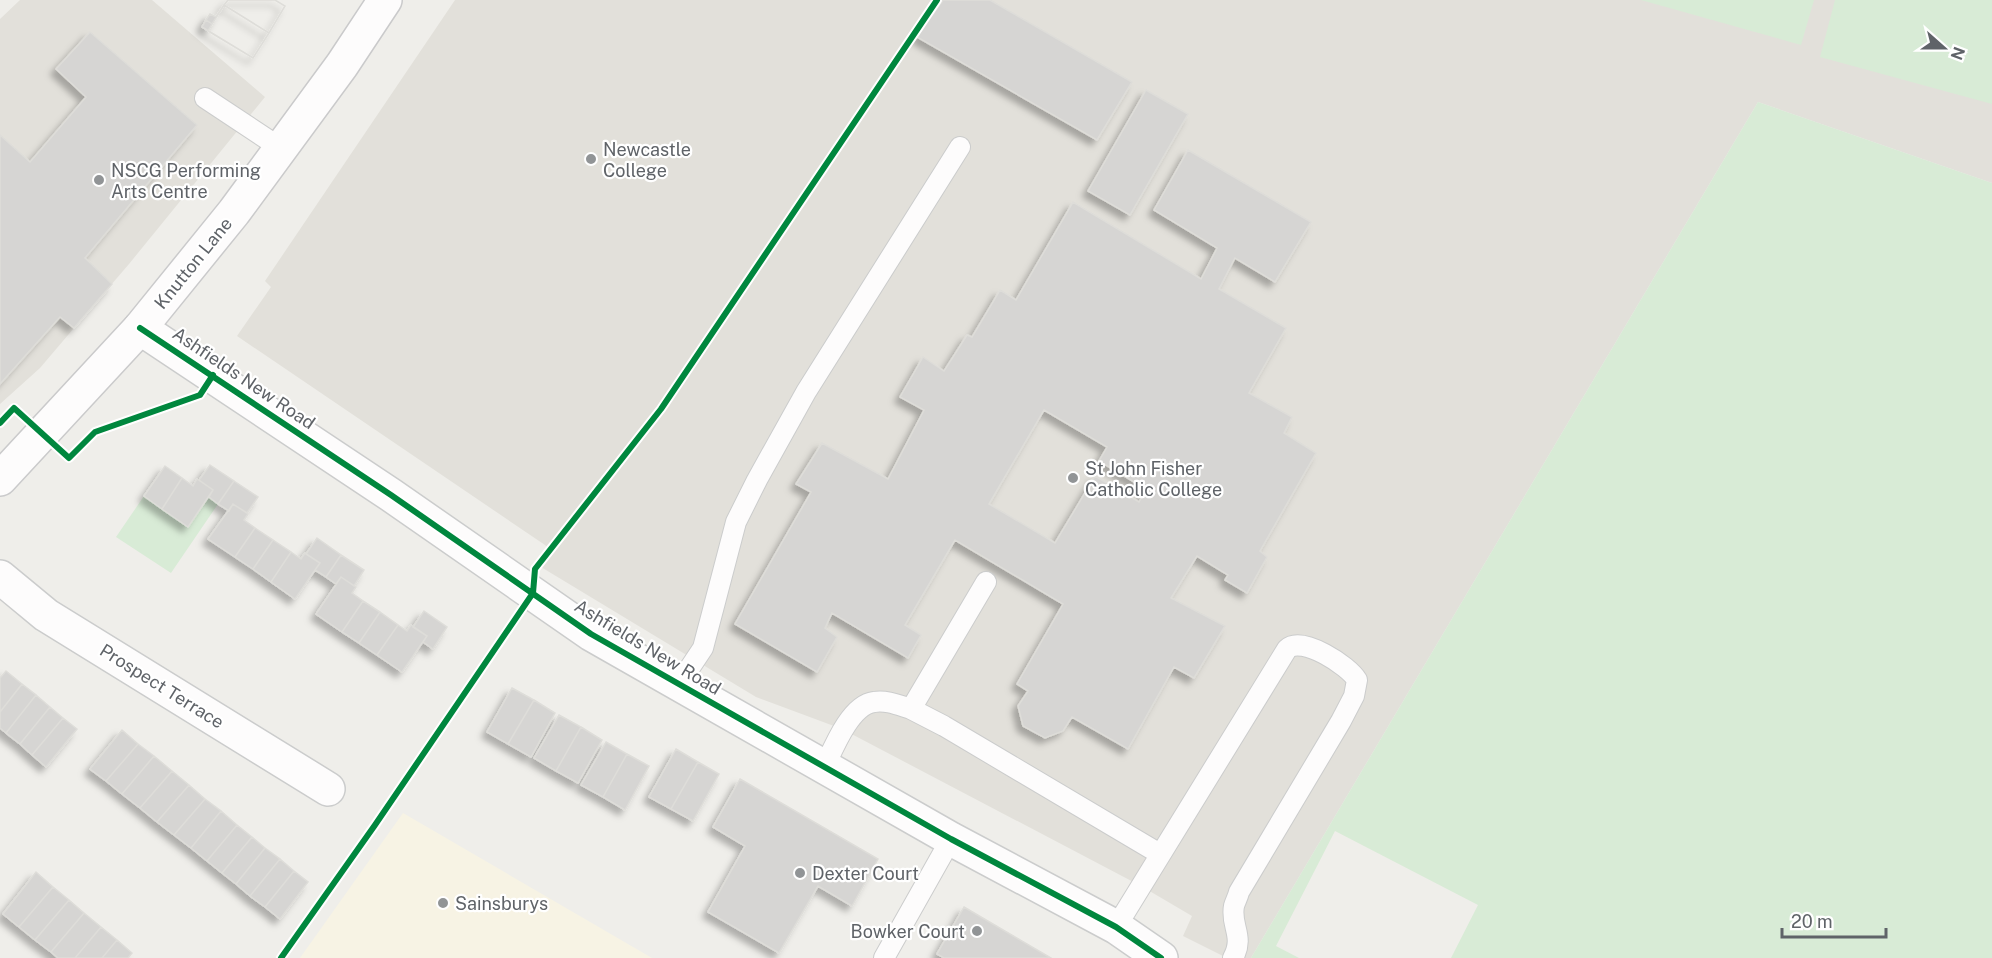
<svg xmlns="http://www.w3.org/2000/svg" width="1992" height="958" viewBox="0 0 1992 958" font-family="'Public Sans',sans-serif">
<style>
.commercial{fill:#f7f3e4}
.education{fill:#e2e0da}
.green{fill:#d8ebd6}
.building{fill:#d6d5d3;stroke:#deddd9;stroke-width:1.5;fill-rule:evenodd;filter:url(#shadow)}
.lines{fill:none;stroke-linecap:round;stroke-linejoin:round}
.service-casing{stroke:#cbcccc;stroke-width:22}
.minor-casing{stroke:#cbcccc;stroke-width:36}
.secondary-casing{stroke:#cacacb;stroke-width:36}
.service{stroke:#fdfcfc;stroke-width:20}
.minor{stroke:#fdfcfc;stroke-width:33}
.secondary{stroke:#fdfcfc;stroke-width:33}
.cycleway-casing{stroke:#fff;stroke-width:10}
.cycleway{stroke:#00873e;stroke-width:6}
.poi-dot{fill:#919496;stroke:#fff;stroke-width:2}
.labels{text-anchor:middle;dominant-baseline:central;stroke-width:4.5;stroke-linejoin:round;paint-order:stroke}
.poi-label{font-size:18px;fill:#5f6368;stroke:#fff;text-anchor:start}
.street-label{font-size:18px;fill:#5f6368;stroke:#fff}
</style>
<defs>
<filter id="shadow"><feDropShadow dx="-5.5" dy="5.5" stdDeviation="3" flood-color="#0004"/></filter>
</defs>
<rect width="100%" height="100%" fill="#efeeea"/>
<path class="commercial" d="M403,813L652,958H300Z"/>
<path class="education" d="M20,0H152L265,97L129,264L74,328L40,368L0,404V19Z
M455,0H1992V183L1758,102L1251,958H1227L1183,936L1192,916L1141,886L842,729L756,697L541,567L552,552L545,545L237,336L271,287L265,281Z"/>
<path class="green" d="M1641,0H1814L1801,45Z
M1835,0H1992V104L1820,57Z
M1758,102L1992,183V958H1451L1478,905L1335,831L1276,946L1299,958H1251Z
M144,496L188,527L209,497L218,504L171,573L116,537Z"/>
<path class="building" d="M228,0H275L285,6L269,33L224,5Z
M228,0H275L285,6L269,33L224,5Z
M943,0H990L1132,82L1097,140L917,37Z
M224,5L269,33L253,58L208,31L212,24L206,20L210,14L216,17Z
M224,5L269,33L253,58L202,27L206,20L212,24Z
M90,32L197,125L85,258L112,284L74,328L60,317L0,384V135L30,162L86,97L56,69Z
M1146,90L1188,114L1130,215L1088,191Z
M1188,150L1311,222L1275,282L1235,258L1219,289L1286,328L1249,393L1292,417L1284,433L1316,453L1260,551L1267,557L1247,593L1225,580L1228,575L1197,556L1171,598L1225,626L1194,678L1174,667L1128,749L1072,717L1063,731L1045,738L1023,726L1018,706L1028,691L1017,684L1063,604L955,540L905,625L921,635L908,658L832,613L825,628L837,637L817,672L735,624L811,492L796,484L822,443L888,479L924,410L900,397L923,357L944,371L967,335L972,337L1000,290L1016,300L1073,202L1201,279L1217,248L1154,210ZM1044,410L1107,447L1099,461L1146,489L1139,502L1095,476L1055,543L989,504Z
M210,465L234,481L218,504L209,497L213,490L199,480Z
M165,466L182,478L162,509L144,496Z
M182,478L193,486L197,479L213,490L188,527L162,509Z
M234,481L258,497L247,513L233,504L229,511L218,504Z
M233,504L248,514L244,520L255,528L235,557L208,539Z
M255,528L273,540L253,569L235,557Z
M317,538L341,555L326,577L315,570L320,563L306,554Z
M273,540L291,552L271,582L253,569Z
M291,552L301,559L305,553L320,563L295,599L271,582Z
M341,555L364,570L354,586L341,577L336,584L326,577Z
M341,577L356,587L352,593L363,601L342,632L316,614Z
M363,601L380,612L359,643L342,632Z
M424,611L447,627L433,649L423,642L427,636L413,627Z
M380,612L398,625L377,655L359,643Z
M398,625L407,631L411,625L427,636L402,672L377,655Z
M6,671L22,684L0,712V678Z
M22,684L36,695L6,733L0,728V712Z
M512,688L534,700L508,744L487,732Z
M36,695L50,707L20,744L6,733Z
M534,700L555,713L531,757L508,744Z
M50,707L63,718L32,755L20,744Z
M559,715L581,727L556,771L534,758Z
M63,718L77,729L46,767L32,755Z
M581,727L602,740L578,783L556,771Z
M122,730L138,744L106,781L90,769Z
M606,742L627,754L603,797L581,785Z
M138,744L154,756L122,794L106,781Z
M676,749L698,762L671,809L649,797Z
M627,754L649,766L625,810L603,797Z
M154,756L172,771L140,808L122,794Z
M698,762L719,774L693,821L671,809Z
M172,771L189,785L157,822L140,808Z
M740,779L878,859L852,906L818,886L779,953L708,912L745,846L713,827Z
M189,785L205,799L174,835L157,822Z
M205,799L221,811L191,848L174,835Z
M221,811L237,825L207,861L191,848Z
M237,825L252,837L222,873L207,861Z
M252,837L265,848L236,884L222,873Z
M265,848L280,859L250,896L236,884Z
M280,859L294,871L265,907L250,896Z
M294,871L308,882L280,919L265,907Z
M36,872L53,887L19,927L3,914Z
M53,887L69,900L35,940L19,927Z
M69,900L84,913L51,952L35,940Z
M964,907L1051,958H944L937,954Z
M84,913L101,927L75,958H58L51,952Z
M101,927L117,940L102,958H75Z
M117,940L132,953L128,958H102Z"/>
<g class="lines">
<g class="service-casing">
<path id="service" d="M205,98L282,149
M679,684L703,648L736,522L757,480L806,392L960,147
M911,709L944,726L1160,854
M824,768C833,749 850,705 874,702C887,700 898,705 911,709L986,582
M1116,927L1287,649C1302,635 1349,666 1357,680L1354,696L1341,721L1239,892C1238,897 1235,902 1234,906C1230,926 1245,936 1233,958
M884,958L951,839"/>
</g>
<g class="minor-casing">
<path id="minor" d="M140,328L391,495L591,634L951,839L1116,927L1161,958
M0,577L46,615L328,789"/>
</g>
<g class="secondary-casing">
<path id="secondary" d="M0,479L140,328L234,212L342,65L385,0"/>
</g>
<use href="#service" class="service"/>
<use href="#minor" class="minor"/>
<use href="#secondary" class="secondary"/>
<g class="cycleway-casing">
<path id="cycleway" d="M140,328L391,495L591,634L951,839L1116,927L1161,958
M0,423L14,408L69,458L95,432L200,395L213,375
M281,958L375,825L533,593L535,569L661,409L937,0"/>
</g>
<use href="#cycleway" class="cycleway"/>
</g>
<g class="poi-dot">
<circle cx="591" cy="159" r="6"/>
<circle cx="99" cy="180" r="6"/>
<circle cx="1073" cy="478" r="6"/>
<circle cx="800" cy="873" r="6"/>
<circle cx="443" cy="903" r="6"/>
<circle cx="977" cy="931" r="6"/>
</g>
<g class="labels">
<g class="poi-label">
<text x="603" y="149">Newcastle<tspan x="603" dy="21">College</tspan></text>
<text x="111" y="170">NSCG Performing<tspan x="111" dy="21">Arts Centre</tspan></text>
<text x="1085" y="468">St John Fisher<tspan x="1085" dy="21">Catholic College</tspan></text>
<text x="812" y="873">Dexter Court</text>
<text x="455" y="903">Sainsburys</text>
<text x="965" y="931" text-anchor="end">Bowker Court</text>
</g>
<g class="street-label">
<text transform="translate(193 263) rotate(-51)">Knutton Lane</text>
<text transform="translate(244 378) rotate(34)">Ashfields New Road</text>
<text transform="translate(648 647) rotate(31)">Ashfields New Road</text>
<text transform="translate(162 686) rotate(32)">Prospect Terrace</text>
</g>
</g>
<g transform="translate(1944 48) rotate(111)" stroke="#ffffff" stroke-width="4.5" paint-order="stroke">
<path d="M0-4.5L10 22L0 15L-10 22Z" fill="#5f6368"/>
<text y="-9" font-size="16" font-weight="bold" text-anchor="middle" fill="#5f6368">N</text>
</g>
<path d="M1782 928v9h104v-9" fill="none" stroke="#5f6368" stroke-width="3"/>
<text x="1791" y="928" font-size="18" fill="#5f6368" stroke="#ffffff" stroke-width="4.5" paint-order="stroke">20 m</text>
</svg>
